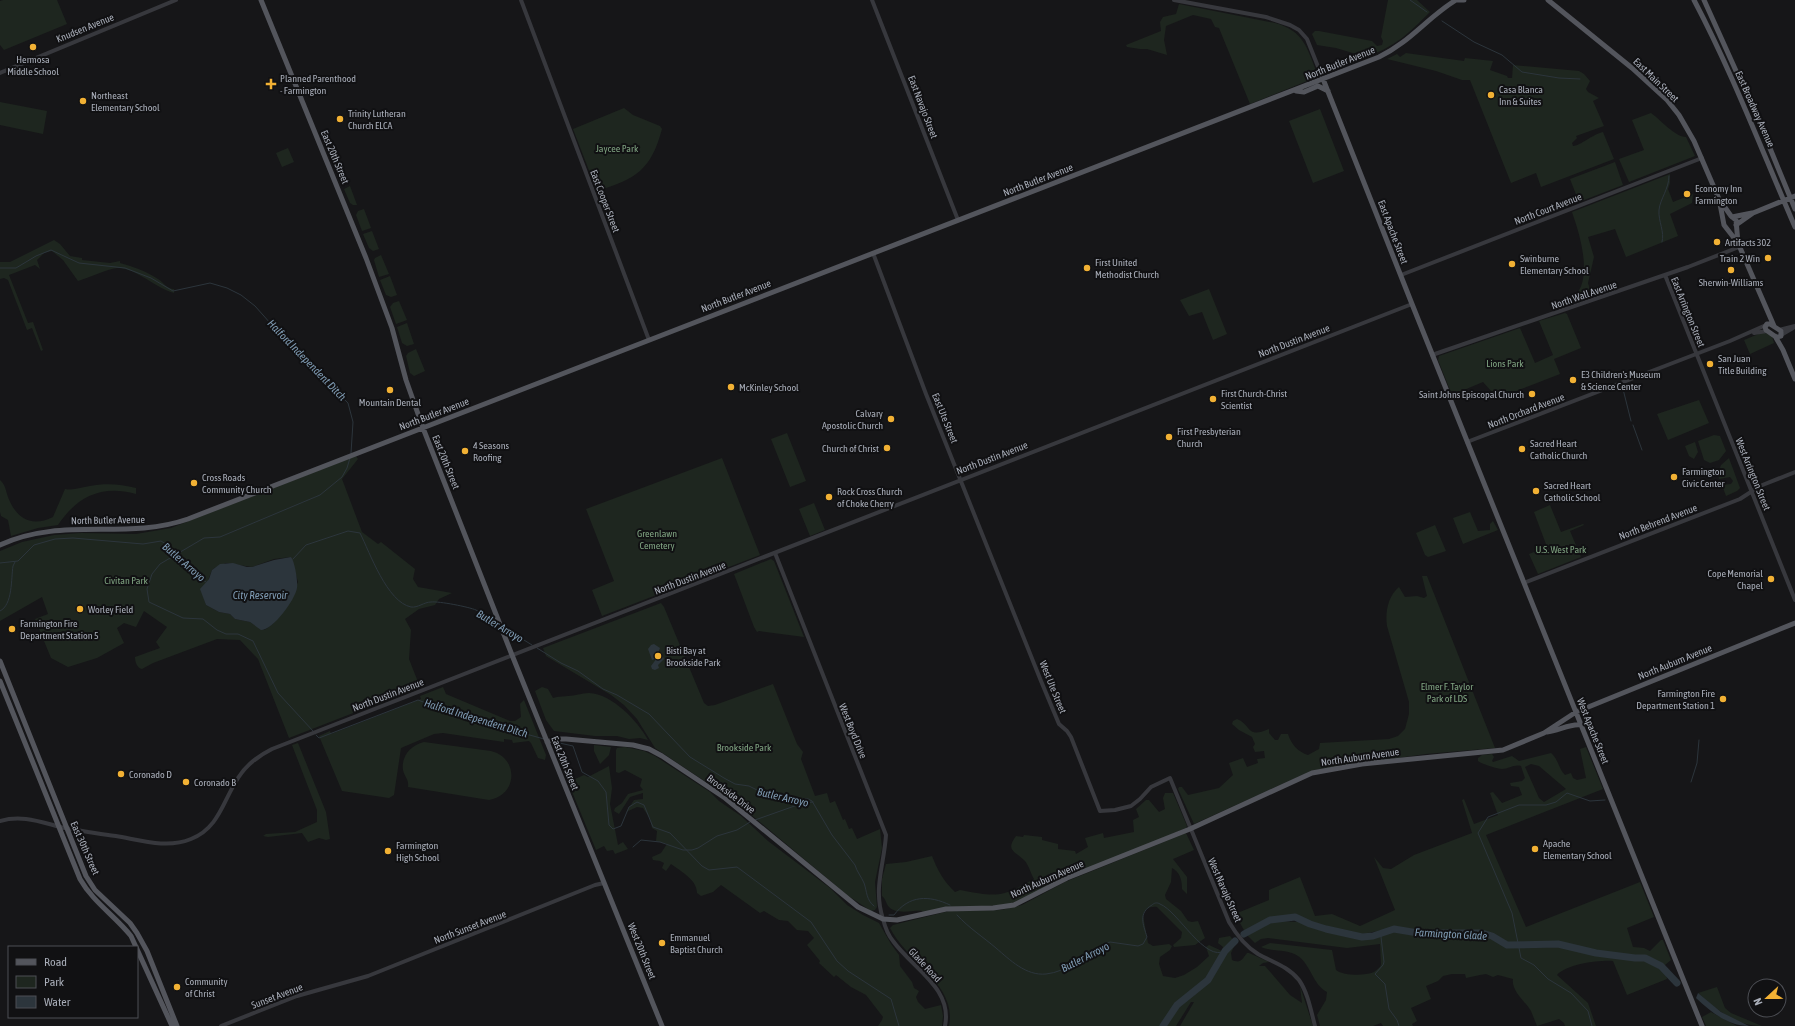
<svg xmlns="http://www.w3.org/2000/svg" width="1795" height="1026" viewBox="0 0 1795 1026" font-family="'Asap Condensed',sans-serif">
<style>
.green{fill:#1e261f;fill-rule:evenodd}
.water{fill:#2c353c}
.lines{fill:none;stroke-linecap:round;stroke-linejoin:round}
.stream{stroke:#2c353c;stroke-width:1}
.river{stroke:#2c353c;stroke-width:7}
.minor{stroke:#37383d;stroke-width:4}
.major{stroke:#53555c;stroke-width:5}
.poi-dot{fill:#f2b134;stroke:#111113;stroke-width:1.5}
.labels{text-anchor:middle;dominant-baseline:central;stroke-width:4;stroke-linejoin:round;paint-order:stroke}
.street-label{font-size:10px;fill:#a8adb8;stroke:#111113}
.poi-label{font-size:10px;fill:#a8adb8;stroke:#111113;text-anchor:start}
.park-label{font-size:10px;fill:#7fa381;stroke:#111113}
.water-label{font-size:11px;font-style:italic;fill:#7f9bb3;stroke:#111113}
</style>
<rect width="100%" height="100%" fill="#161618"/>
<path class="green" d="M3,0H57L67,24L4,50L0,45V1Z
M1388,0H1417L1430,12C1408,34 1396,46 1366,57L1336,48L1317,45L1312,34L1315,31H1319L1372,41L1377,46L1382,45L1383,41L1381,37Z
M1179,4L1275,23C1304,31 1307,48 1317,73V77L1250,104L1219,28L1215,27L1211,19L1193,15L1166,26L1164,40L1167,55L1147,49H1140L1127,47L1126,45L1161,31L1160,22L1163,17L1176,14Z
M1406,53L1464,61L1465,58L1493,61L1490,70L1507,76L1508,78H1512L1513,65L1579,71L1584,74L1590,81L1586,89L1588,92L1599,98L1593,101L1604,126L1576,136L1577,138L1572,143L1573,146C1580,146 1593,134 1603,132L1614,159L1541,187L1536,173L1511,183L1470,80H1462L1436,71L1387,59L1397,54L1400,57Z
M0,102L47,111L43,134L0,125Z
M624,108L633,115L660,126L662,129C651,170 636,179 597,191L573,129Z
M1320,109L1344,171L1313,183L1289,121Z
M1651,113C1661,120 1675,137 1686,137L1695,156L1629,182L1619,159L1644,150L1632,120Z
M288,148L294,162L282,167L276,153Z
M1615,162L1623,185L1579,202L1570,179Z
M1670,174V183L1668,189L1673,202L1693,194L1692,203L1670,214L1678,236L1626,257L1615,229L1588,237L1594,257L1588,283L1592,296L1571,304V299C1595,283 1580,235 1572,212Z
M350,186L357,205H353L350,203L344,189Z
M364,209L371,228L362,231L356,215L358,211Z
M372,231L379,249L373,251L369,248L363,234Z
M54,240L60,244L70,256L82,258V260L110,263L120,261V263C134,267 146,271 158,279C163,282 167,289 174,289V293C157,289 135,267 117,268C107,269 89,278 78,281L63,260L52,251L44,253L37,260L40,269L35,265L9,275L28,323L33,322L43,350L41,351L32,328L27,330L8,280L4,278L0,279V262H10Z
M381,255L389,274L379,277L374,260L375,258Z
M390,276L397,295L391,297L386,295L380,280Z
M1209,289L1227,334L1213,340L1202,312L1189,316L1180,300Z
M399,301L407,320L396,324L390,307L393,303Z
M1565,313L1567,314L1581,348L1554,359L1560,374L1516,391L1492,392L1483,382L1452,395L1438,360L1439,356L1520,328L1535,363L1553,355L1539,321Z
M407,323L414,344L407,346L402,343L397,327Z
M1761,333H1765L1772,336L1774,343L1750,354L1744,340Z
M416,349L425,371L414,376L410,373L406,356L408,353Z
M1699,400L1709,423L1668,440L1657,414Z
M787,433L806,481L790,487L771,439Z
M1714,435L1720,436L1726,451L1719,460L1710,463L1704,460L1698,441Z
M1695,442L1698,452L1694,459L1689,456L1685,446Z
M356,456L358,459L342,479L362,532L378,544L381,542L415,569L413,579L418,587L452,593L439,599L435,605L419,609L405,619L411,630L409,659L420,687L289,738L258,659L240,640L217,639L153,663L142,669C137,668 135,662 135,657L160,648L156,642L167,627L144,611L136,627L124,623L117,628L124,643L97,658L68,667L51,658L35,619L48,614L42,597L0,621V551L22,542L54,535L81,533L136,534L171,528ZM291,557L298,582C289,599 282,621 264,630L250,622L235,619L230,614L219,612L206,605L203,594L212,570L216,567L226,563L252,567L274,559Z
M722,458L760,555L602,616L592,590L614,581L586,509Z
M1729,458L1740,488L1737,491L1726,496L1722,485L1731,484L1733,481L1730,477L1719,479L1718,474L1721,465Z
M0,480C5,484 6,491 8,497C16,518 31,528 53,517L65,489C74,491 81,487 90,486C105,483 121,484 136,488V494C100,484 76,498 58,525L38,528L11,536L8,520L1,516L0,512Z
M814,503L825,530L810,536L799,509Z
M1550,505L1561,532L1583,524L1584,525L1570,531L1581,557L1538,574L1529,554L1547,547L1534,512Z
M1470,512L1478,531L1490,530V524L1493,521L1498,530L1463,544L1453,518Z
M1435,525L1446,551L1428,557L1425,555L1416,533Z
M771,559L774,561L804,637L759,631L757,632L754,627L734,574Z
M1422,576H1427L1495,748L1426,754L1320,769L1311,771L1194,824L1178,789L1179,787H1182L1188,795L1219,788L1233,775L1229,763L1243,758L1247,767L1258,763L1257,759L1265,758L1264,751L1255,752L1253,747L1255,744L1252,737L1239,730L1232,724L1233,721L1237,719C1252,725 1246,739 1269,729V733L1275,740H1278L1281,734H1288C1291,744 1298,752 1308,755L1319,749L1320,743L1389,739L1398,736L1405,729L1409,714V702L1387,626C1385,612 1388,596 1399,587L1405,597L1417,596L1424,598L1427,596Z
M661,603L664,607L704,703L708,706L715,705L773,684L797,744L803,752L801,759L815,796L827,793L830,803L835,801L843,820L845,819L849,829L852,828L857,839L880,829L882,848L875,882L877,907L875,910L871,911L847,895L736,802L655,748L637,719L624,705L611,695L546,656L543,648Z
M443,687L446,694L510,721H515L521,717L520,704L524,700L546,755L545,760L538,758L531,743L529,741L513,743L512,740L504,739V742L443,733L434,734L401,748L394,795L389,798L342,791L319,736L330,731L331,734L421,699L420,696Z
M542,687L548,689L553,698C559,696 561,697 568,696C575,696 582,693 589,693C612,694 638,721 648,740L640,738L629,739L617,736H595L554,731L546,720L535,691Z
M424,742L491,751C519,758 518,795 489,800L408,787C409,779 405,778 403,770C401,756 411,745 424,742Z
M298,743L326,812L330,839L326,840L319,838L308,842L302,833L268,837L263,836L266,834L295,832L317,822V810L292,745Z
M594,745L611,747L609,755L600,764L594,751Z
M625,747L644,751L655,756L710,792L719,801L741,816L768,841L830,888L847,905L863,915L879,923L891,944L899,955L900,966L912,982L914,988L919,991L916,997L918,1002L925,1009L941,1005L943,1016L942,1026H878L882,1020L883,1017L866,995L851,987L836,975L834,977L819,963L820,961L807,945L814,938L808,931L797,930L788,921L779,920L764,911L760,913L721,885L713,892L701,896L697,893C697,880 682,872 671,864L666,871L662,868L664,863L660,861L653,860L652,857L661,853L667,844L656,841L657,831L652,828L650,819L643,808L637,807L626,812L634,800L643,799V793L630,797L619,814L614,811L615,808L622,803L628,794L643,790L640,786L642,779L625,770L619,773L616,772V750L617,748Z
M1586,747L1603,789L1486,835L1526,927L1640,882L1654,917L1627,928L1633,947L1644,948L1650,951L1661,940H1663L1671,960L1665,965V968L1647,956L1637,957L1596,952L1556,943L1510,944L1490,932H1486L1459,933L1444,931L1430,934L1394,928L1357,935L1320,926L1296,916H1286L1272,918L1245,932L1235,914L1269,900V890L1300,877L1315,916L1332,914L1360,926L1395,910L1374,857L1383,868L1391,869L1414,855L1472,833L1462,800L1464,799L1474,824L1498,815L1490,793L1493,792L1502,803L1522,795L1519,787L1511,786L1510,783L1522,781L1525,778L1521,766C1514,764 1509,769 1502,769C1497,769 1482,764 1478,761V758L1482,755L1492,754L1494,757L1492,761L1493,762L1512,756L1519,761L1551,753C1559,760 1559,770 1565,775L1571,773L1573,778L1577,780L1586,778L1580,749ZM1531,764L1539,766L1566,789L1544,802L1539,798L1526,769L1525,767Z
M609,766L612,788L610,804L618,845L623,842L628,849L615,854L613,850L607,851L604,846L596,850L568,782L584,775L588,777Z
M1165,793H1173L1187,826L1186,828L1025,899L1009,904L923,913L922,911C913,910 896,915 889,907C886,904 886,899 882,896V879L886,864L906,862L932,856C937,869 944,882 955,892L960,890C998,897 1000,898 1034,879C1031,874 1029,866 1025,861C1015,851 1005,851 1016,836L1023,837L1024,835L1042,837V840L1058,844V849L1075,851L1076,854L1088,847L1085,838L1103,833L1104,838L1134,832L1133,820L1139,817L1136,809L1146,800H1149L1159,812L1165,809L1163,798Z
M1186,833L1194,850L1173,859L1187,877V894L1182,889C1182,880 1180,872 1172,868L1171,882L1165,895L1166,899L1181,911L1188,921L1192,922L1198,921L1205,938L1195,945L1174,947L1173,945L1181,938L1182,932L1157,907C1150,906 1145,909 1143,915L1148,943L1153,946L1169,944L1172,946L1170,950L1160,957L1159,964L1163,976L1175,978L1184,975L1197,967L1209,956L1206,947L1209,945L1222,951L1223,947L1218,943L1219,938L1230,936L1234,941L1218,959L1207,979L1175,1003L1166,1020L1161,1026H949C958,985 906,961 890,928L893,925L949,911L1001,910L1022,905L1065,882Z
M1277,921L1300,922L1320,930L1361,938L1370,937L1390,930H1396L1429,936L1436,934H1482L1494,938L1508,948L1558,944L1596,953L1632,960H1647L1666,974L1667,979L1627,995L1613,961C1599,960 1567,964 1557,975L1588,1003L1596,1026H1565L1564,1023L1559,1019L1537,1026C1535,1021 1533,1016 1531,1011C1525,1001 1511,991 1513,979L1498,975L1493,977L1486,974L1480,975L1466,978L1465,974H1452L1443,976L1438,981L1426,986L1431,999L1411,1008L1417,1021L1412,1024L1413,1026H1383L1381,1023L1373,1026H1320L1317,1015L1326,1000L1327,992C1313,985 1311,965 1298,956C1288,949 1272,952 1261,947L1270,943L1332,950L1336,970C1344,976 1365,976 1374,972C1377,970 1380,967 1381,965L1380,944L1347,948L1268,938L1261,939L1255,943L1247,935L1270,923Z
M1236,942L1231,953L1232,960C1241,964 1242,959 1247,953H1249L1269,962L1263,963L1259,966H1265L1290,995L1302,1003L1300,986L1313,1026H1180L1194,1002H1191L1176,1026H1165L1180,1004L1214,976L1225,954Z
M1717,987L1725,1008L1731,1013L1762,1026C1736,1026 1717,1010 1698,993Z
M1711,1012L1737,1026H1706L1702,1017Z"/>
<path class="water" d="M291,557C295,562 298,582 297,588C295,600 273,630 261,630L250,622L235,619L230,614L219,612L206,605L200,589L209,579L212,570L220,564L233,563L247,567H252L274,560Z
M654,644L660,648L658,653L662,654L664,659L658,665L659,668L655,670L652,669L651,666L657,658L652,660L648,649L651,645Z
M1698,993L1721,1012L1749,1026C1728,1026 1711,1012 1696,998Z"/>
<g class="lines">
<path class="stream" d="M1410,0L1427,12
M1442,21L1474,42L1502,55L1522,72L1559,78L1580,79
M1662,242C1665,232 1658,221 1659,210C1660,199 1669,189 1669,176
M0,268H16L36,256L51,250L79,263L125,268L151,278L173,291L210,283L227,288L241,295L255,306L295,351L348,403L353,422L351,453
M1623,389L1631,421
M1633,425L1642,450
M293,559L306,545L348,531L360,533C370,553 387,602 411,607C418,608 424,602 431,602C439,601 469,607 476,610C483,614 490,619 497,623
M0,563L18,561L34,545L55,539L73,538L143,544L161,541C179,550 188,573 206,582
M0,611C13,605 11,578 13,566L15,562
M503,627L532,645
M537,648L561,663L578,671L603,689L617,695L649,714L690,757L724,778L735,784L749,786L767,795L774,796L783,794L791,798L808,799L812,801L832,835L855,865C857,872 861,876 864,883C867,891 866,900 874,906
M313,731L278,693L253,641L238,634H226L217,630L203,619L183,618L149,602L147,589L152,574L160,564L204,538L220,537L320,495L342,477L347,468L350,458
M316,735L319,738L418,700L461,716L544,739
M555,742L573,746L582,772L598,781L606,792L609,825L613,829L621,826L629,807L637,802L644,805L653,827L670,833L702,866L709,870L737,867L811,922L837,961L848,971L891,999L899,1026
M1691,782L1697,763L1699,740
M755,820L803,803L813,802
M633,847L641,840L660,842L683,850H692L698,848L717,836L737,830L750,822
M889,915H894C909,895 929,895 950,905
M957,915C969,928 983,937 996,948C1010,960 1026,976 1046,974C1067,972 1086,955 1103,945L1110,942L1138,946L1143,944L1147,937C1143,924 1138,913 1152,905C1154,903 1157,902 1160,904C1178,911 1205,963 1225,951
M1384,931L1381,937L1384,962L1383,965L1375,974L1385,984L1389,1009L1397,1020L1399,1026
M1592,1026L1588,1011L1571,993L1548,979L1534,965L1521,958L1512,913L1478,833L1488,817L1519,805H1546L1556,802L1567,793L1590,801L1605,800"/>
<path class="river" d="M1244,934L1270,920L1295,917L1310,924L1326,929L1362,937L1373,936L1394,929L1430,935L1435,933H1482L1492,936L1507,945L1558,944L1596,953L1635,958H1645L1661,966L1677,983
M1163,1026L1177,1005L1208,980L1225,951L1235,941"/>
<path class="minor" d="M521,0L649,340
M872,0L958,220
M1174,0L1266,17L1290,25L1299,30L1307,39L1323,79
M0,73L176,0
M873,253L926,394L1041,681L1059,724L1067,731L1071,737L1100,811L1115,810L1131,806L1140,799L1151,787L1170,778L1229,922C1236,934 1245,946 1258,954C1272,962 1288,966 1299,980C1308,993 1311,1011 1315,1026
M1401,275L1702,158
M1665,275L1795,600
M1779,330L1795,326
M1754,333L1767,331
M1781,335L1793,328
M1432,355L1688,267L1739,247
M1467,442L1730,341L1766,325
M775,553L886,835C884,866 873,888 883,919C885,927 888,935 893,941C912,968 953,988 945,1026
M1524,583L1740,499L1760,486L1795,472
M0,821C23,814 43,823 65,828C82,831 99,834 116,836C140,840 167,849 191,839C219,828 223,801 238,778C246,765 258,756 272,749L1412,304
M221,1026L297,996L368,976L595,885L604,883"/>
<path class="major" d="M261,0L366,258L392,328L406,380L423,428L512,655L662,1026
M1456,0H1464
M1548,0L1632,68L1667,100L1679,115L1694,141L1719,199L1731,216L1736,220L1738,243
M1694,0C1733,74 1762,151 1795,227
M1704,0L1760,124L1795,209
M1323,79L1412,304L1702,1026
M1296,91L1304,92L1318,86L1328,91
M1720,204L1724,225L1738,243L1774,326
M1732,217L1752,213
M1736,225L1753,213L1795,196
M1767,324H1770L1781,331V336L1776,337L1766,330L1765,327Z
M1775,336L1783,350L1795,379
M0,545C63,516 125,541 188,519L1379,57C1410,42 1427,18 1456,0
M0,661L86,876L95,890L130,923L137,933L147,951L177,1026
M0,681L80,879C93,902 115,916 131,936L172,1026
M1547,732C1558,731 1571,723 1581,725
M547,742L555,739H566L633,745L649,749L662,756L725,798L858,907L883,919L897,920L946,909L993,908L1014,905L1067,878L1190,829L1312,773L1362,764L1503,750L1544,733L1576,712L1795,623"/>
</g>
<g class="poi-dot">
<circle cx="33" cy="47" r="4"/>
<path d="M269 78h4v4h4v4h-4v4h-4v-4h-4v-4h4z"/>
<circle cx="1491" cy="95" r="4"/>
<circle cx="83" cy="101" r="4"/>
<circle cx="340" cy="119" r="4"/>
<circle cx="1687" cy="194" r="4"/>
<circle cx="1717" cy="242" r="4"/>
<circle cx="1768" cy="258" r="4"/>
<circle cx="1512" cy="264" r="4"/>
<circle cx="1087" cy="268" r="4"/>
<circle cx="1731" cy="270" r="4"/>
<circle cx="1710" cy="364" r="4"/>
<circle cx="1573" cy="380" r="4"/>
<circle cx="731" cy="387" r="4"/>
<circle cx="390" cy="390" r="4"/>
<circle cx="1532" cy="394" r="4"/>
<circle cx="1213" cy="399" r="4"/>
<circle cx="891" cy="419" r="4"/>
<circle cx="1169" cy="437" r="4"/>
<circle cx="887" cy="448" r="4"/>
<circle cx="1522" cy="449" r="4"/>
<circle cx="465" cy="451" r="4"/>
<circle cx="1674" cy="477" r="4"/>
<circle cx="194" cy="483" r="4"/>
<circle cx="1536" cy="491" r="4"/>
<circle cx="829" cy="497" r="4"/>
<circle cx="1771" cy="579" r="4"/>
<circle cx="80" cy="609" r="4"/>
<circle cx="12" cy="629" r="4"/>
<circle cx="658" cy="656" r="4"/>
<circle cx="1723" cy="699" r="4"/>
<circle cx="121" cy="774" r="4"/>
<circle cx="186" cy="782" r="4"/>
<circle cx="1535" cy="849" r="4"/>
<circle cx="388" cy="851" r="4"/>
<circle cx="662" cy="943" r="4"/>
<circle cx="177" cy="987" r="4"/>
</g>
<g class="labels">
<g class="street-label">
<text transform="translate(85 28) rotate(-22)">Knudsen Avenue</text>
<text transform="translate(1340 63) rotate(-22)">North Butler Avenue</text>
<text transform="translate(1656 80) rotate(44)">East Main Street</text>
<text transform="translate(923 107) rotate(69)">East Navajo Street</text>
<text transform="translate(1755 109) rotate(66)">East Broadway Avenue</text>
<text transform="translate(335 157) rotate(67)">East 20th Street</text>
<text transform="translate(1038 180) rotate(-21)">North Butler Avenue</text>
<text transform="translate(605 201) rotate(69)">East Cooper Street</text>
<text transform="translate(1548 209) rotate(-21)">North Court Avenue</text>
<text transform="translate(1393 232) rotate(69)">East Apache Street</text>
<text transform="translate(1584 295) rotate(-19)">North Wall Avenue</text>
<text transform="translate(736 296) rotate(-21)">North Butler Avenue</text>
<text transform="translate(1688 312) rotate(68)">East Arrington Street</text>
<text transform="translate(1294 341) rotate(-21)">North Dustin Avenue</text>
<text transform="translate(1526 411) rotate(-21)">North Orchard Avenue</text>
<text transform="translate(434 414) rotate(-21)">North Butler Avenue</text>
<text transform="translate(945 418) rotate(68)">East Ute Street</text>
<text transform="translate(992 458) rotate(-21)">North Dustin Avenue</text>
<text transform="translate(446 462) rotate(68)">East 20th Street</text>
<text transform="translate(1753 474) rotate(68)">West Arrington Street</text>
<text transform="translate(108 520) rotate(-1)">North Butler Avenue</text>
<text transform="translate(1658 522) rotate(-21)">North Behrend Avenue</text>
<text transform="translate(690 578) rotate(-21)">North Dustin Avenue</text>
<text transform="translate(1675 662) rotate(-22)">North Auburn Avenue</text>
<text transform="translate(1053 687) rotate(68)">West Ute Street</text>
<text transform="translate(388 695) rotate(-21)">North Dustin Avenue</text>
<text transform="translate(853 731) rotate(68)">West Boyd Drive</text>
<text transform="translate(1593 731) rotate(68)">West Apache Street</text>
<text transform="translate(1360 757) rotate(-8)">North Auburn Avenue</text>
<text transform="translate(565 763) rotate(68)">East 20th Street</text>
<text transform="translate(731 794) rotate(37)">Brookside Drive</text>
<text transform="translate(85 848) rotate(66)">East 30th Street</text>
<text transform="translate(1047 879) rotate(-24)">North Auburn Avenue</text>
<text transform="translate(1225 890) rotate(66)">West Navajo Street</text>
<text transform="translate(470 927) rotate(-21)">North Sunset Avenue</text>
<text transform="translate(642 951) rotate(68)">West 20th Street</text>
<text transform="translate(925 965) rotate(47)">Glade Road</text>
<text transform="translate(277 996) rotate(-21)">Sunset Avenue</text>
</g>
<g class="poi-label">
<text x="33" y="59" text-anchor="middle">Hermosa<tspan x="33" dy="12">Middle School</tspan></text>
<text x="280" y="78">Planned Parenthood<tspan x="280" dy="12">- Farmington</tspan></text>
<text x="1499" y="89">Casa Blanca<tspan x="1499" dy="12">Inn &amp; Suites</tspan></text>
<text x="91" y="95">Northeast<tspan x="91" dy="12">Elementary School</tspan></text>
<text x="348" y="113">Trinity Lutheran<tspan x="348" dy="12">Church ELCA</tspan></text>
<text x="1695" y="188">Economy Inn<tspan x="1695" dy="12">Farmington</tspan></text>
<text x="1725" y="242">Artifacts 302</text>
<text x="1520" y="258">Swinburne<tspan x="1520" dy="12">Elementary School</tspan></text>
<text x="1760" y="258" text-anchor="end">Train 2 Win</text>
<text x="1095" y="262">First United<tspan x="1095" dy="12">Methodist Church</tspan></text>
<text x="1731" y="282" text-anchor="middle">Sherwin-Williams</text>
<text x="1718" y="358">San Juan<tspan x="1718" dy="12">Title Building</tspan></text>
<text x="1581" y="374">E3 Children's Museum<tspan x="1581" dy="12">&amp; Science Center</tspan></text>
<text x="739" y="387">McKinley School</text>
<text x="1221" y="393">First Church-Christ<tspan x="1221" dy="12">Scientist</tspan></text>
<text x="1524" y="394" text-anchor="end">Saint Johns Episcopal Church</text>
<text x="390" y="402" text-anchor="middle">Mountain Dental</text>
<text x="883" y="413" text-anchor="end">Calvary<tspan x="883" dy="12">Apostolic Church</tspan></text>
<text x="1177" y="431">First Presbyterian<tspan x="1177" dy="12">Church</tspan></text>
<text x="1530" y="443">Sacred Heart<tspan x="1530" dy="12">Catholic Church</tspan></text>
<text x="473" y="445">4 Seasons<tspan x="473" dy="12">Roofing</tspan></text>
<text x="879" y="448" text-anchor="end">Church of Christ</text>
<text x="1682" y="471">Farmington<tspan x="1682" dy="12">Civic Center</tspan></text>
<text x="202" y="477">Cross Roads<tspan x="202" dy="12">Community Church</tspan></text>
<text x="1544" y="485">Sacred Heart<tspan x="1544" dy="12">Catholic School</tspan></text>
<text x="837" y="491">Rock Cross Church<tspan x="837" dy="12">of Choke Cherry</tspan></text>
<text x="1763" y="573" text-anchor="end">Cope Memorial<tspan x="1763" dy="12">Chapel</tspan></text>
<text x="88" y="609">Worley Field</text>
<text x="20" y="623">Farmington Fire<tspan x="20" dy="12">Department Station 5</tspan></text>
<text x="666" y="650">Bisti Bay at<tspan x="666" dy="12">Brookside Park</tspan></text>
<text x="1715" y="693" text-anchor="end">Farmington Fire<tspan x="1715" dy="12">Department Station 1</tspan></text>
<text x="129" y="774">Coronado D</text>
<text x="194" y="782">Coronado B</text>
<text x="1543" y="843">Apache<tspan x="1543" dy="12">Elementary School</tspan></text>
<text x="396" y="845">Farmington<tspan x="396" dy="12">High School</tspan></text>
<text x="670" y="937">Emmanuel<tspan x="670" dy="12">Baptist Church</tspan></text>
<text x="185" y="981">Community<tspan x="185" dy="12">of Christ</tspan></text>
</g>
<g class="park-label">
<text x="617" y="148">Jaycee Park</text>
<text x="1505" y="363">Lions Park</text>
<text x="657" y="533">Greenlawn<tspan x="657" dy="12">Cemetery</tspan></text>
<text x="1561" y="549">U.S. West Park</text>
<text x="126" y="580">Civitan Park</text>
<text x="1447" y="686">Elmer F. Taylor<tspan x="1447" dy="12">Park of LDS</tspan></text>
<text x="744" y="747">Brookside Park</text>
</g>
<g class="water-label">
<text transform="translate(307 360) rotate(46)">Halford Independent Ditch</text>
<text transform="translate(184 562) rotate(41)">Butler Arroyo</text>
<text x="260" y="595">City Reservoir</text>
<text transform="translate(500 626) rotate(31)">Butler Arroyo</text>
<text transform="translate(476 718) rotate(17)">Halford Independent Ditch</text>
<text transform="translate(783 797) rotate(13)">Butler Arroyo</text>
<text transform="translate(1451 934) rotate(3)">Farmington Glade</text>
<text transform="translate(1085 957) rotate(-27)">Butler Arroyo</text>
</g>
</g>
<rect x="8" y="946" width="130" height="72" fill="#111113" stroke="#4d4f55"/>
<rect x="16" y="959" width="20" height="6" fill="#53555c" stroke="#4d4f55"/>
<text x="44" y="966" font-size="12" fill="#a8adb8">Road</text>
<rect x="16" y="976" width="20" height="12" fill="#1e261f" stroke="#4d4f55"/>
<text x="44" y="986" font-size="12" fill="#a8adb8">Park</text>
<rect x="16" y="996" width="20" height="12" fill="#2c353c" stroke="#4d4f55"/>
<text x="44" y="1006" font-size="12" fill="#a8adb8">Water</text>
<g transform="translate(1767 998) rotate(248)"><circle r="19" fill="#111113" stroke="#4d4f55"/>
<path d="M0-3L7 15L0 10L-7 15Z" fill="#f2b134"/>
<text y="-6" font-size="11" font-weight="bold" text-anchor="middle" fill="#a8adb8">N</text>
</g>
</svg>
